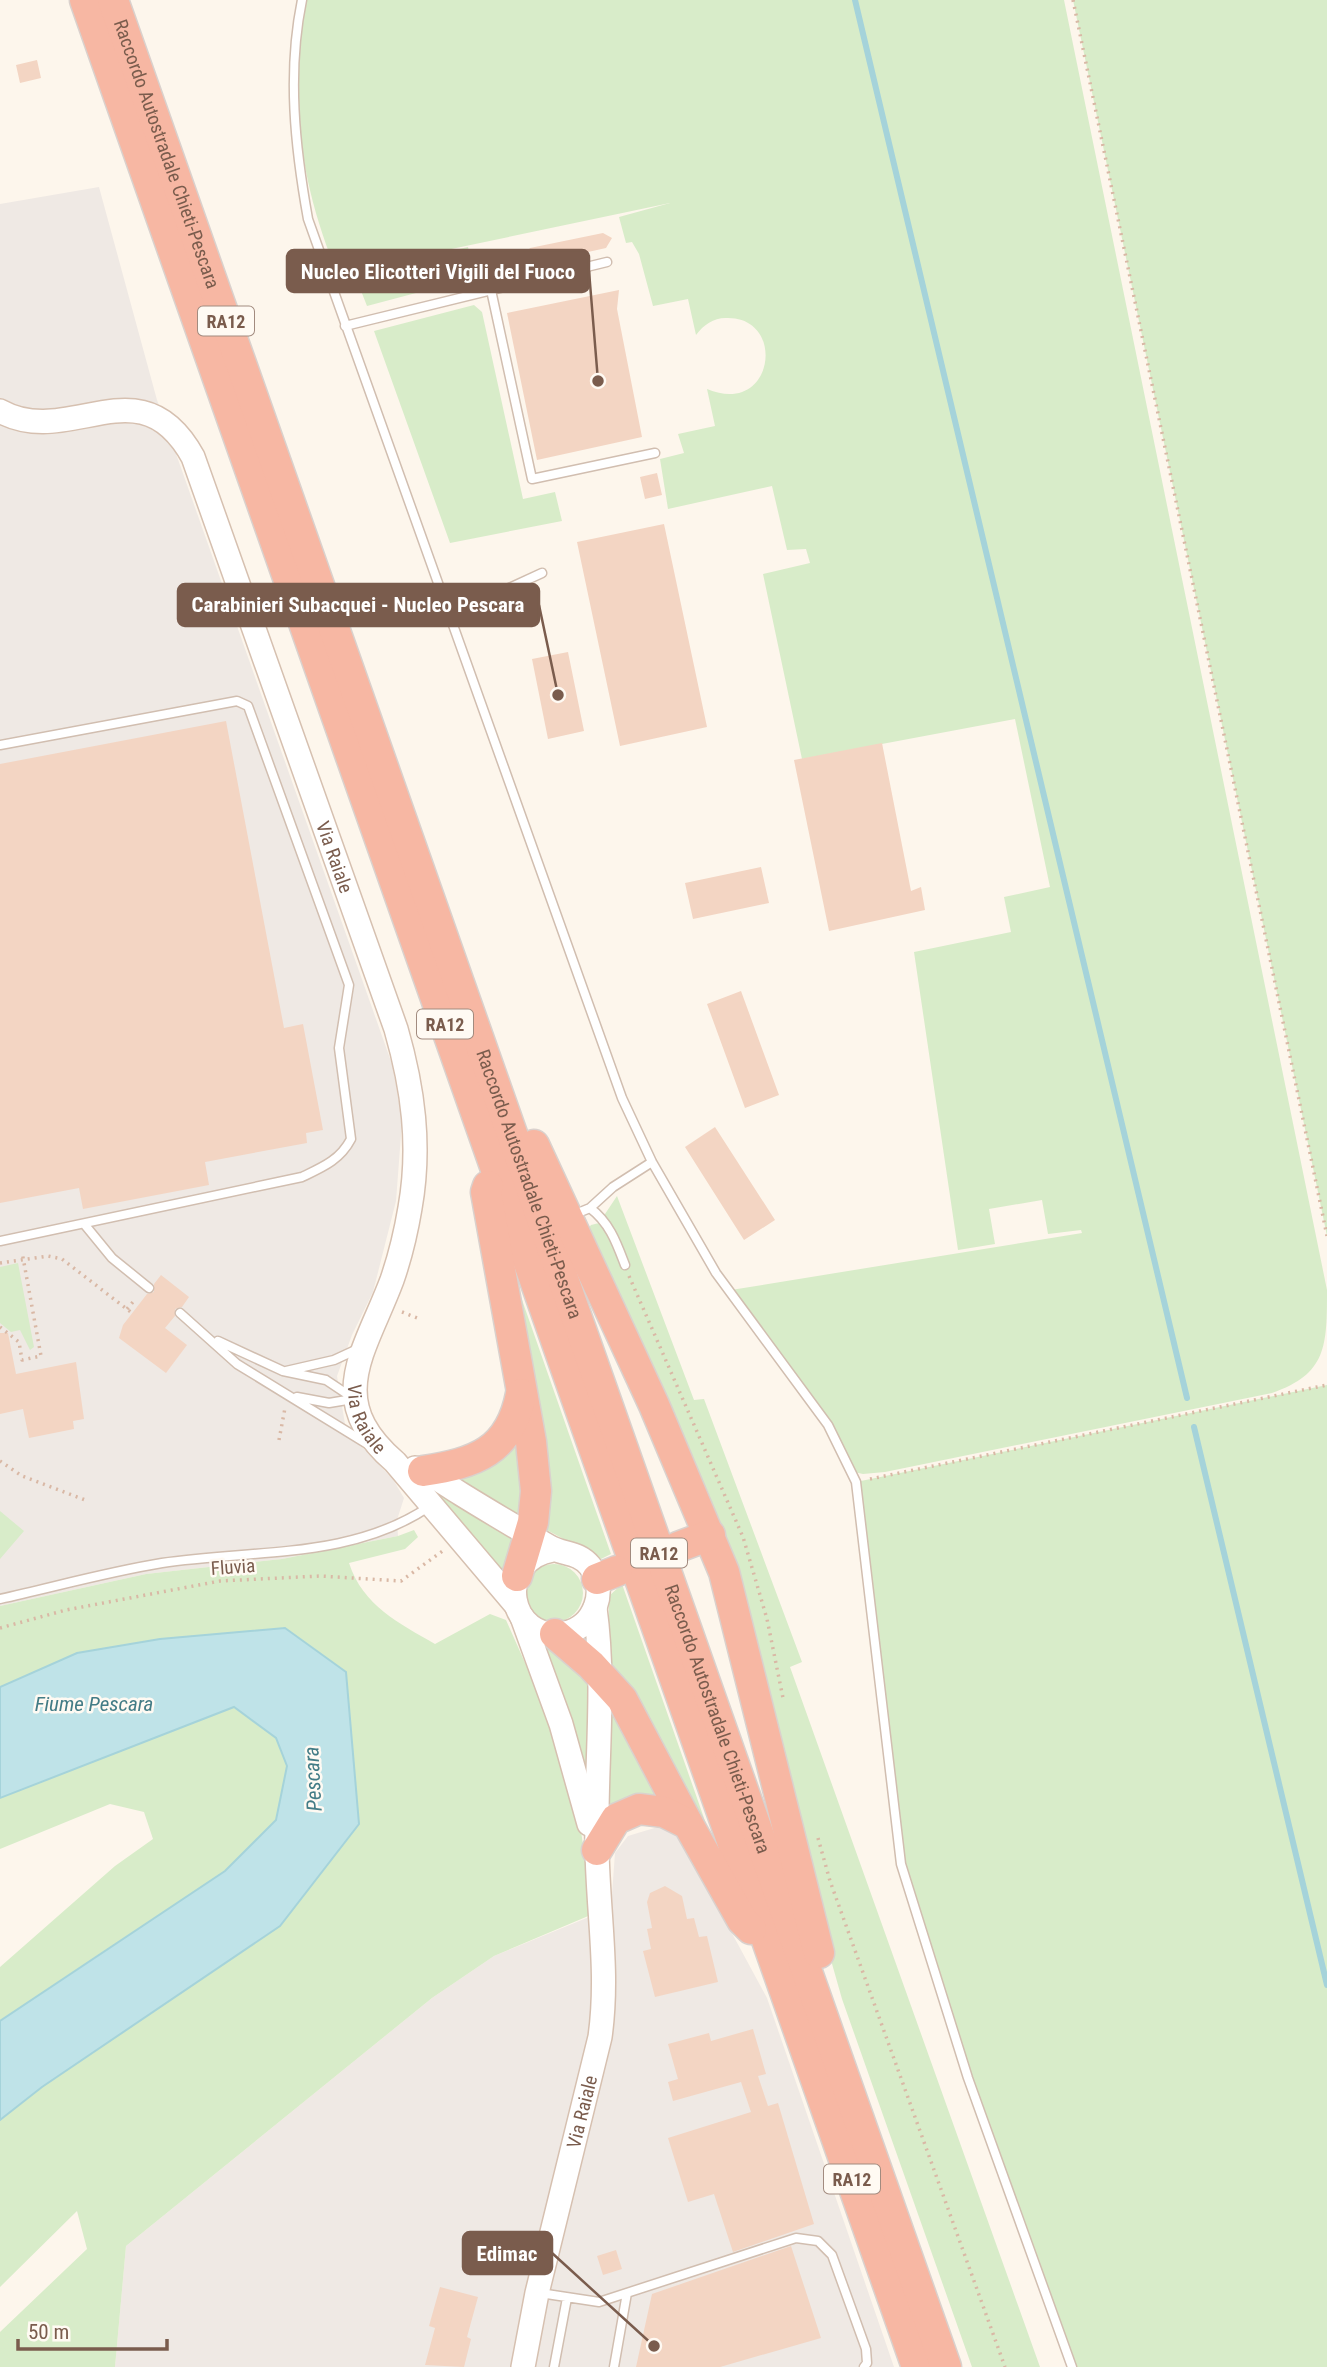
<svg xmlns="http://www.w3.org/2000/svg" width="1327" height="2367" viewBox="0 0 1327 2367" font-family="'Roboto Condensed',sans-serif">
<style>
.industrial{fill:#efe9e4}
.green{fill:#d8ecc9}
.water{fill:#bfe3e8;stroke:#a5d3da;stroke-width:2}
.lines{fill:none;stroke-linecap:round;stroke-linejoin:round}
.stream{stroke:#a5d3da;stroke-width:6}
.building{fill:#f3d5c3}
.lane-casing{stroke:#d1beb0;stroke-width:11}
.secondary-casing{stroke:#d6c0b0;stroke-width:26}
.highway-casing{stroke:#dad1cd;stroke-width:33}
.path{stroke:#d9b8a5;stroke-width:3.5;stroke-dasharray:2 5;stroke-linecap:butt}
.lane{stroke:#fff;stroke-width:8}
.secondary{stroke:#fff;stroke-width:23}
.highway{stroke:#f7b7a3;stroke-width:30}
.labels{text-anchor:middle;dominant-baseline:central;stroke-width:5;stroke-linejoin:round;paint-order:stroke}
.shield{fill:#fffaf3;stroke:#a28b7f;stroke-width:2}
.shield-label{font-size:18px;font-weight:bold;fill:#7a5c4d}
.street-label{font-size:19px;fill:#7a5c4d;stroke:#fffaf3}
.water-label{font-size:21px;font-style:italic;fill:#437c86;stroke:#fffaf3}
.leader{fill:none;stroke:#7a5c4d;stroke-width:2.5}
.callout-dot{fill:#7a5c4d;stroke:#fffaf3;stroke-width:2.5}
.callout{fill:#7a5c4d;stroke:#7a5c4d;stroke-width:2.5}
.callout-label{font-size:21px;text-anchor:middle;font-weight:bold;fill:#fff}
</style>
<rect width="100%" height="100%" fill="#fdf6ec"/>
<path class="industrial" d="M99,187L157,400L393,1067L402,1122L396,1201L373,1292L352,1335L337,1376L347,1436L368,1452L394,1481L404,1498L397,1520L398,1536L282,1559L146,1574L0,1606V204Z
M661,1826L681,1839L767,1998L894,2367H115L126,2246L432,1998L494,1956L611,1908L615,1853L628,1836Z"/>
<path class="green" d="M305,0H1064L1327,1290C1327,1346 1327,1374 1272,1393L885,1472L863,1474L854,1472L827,1427L731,1290L1082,1233L1081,1230L1048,1234L1042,1200L989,1209L995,1244L958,1250L914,952L1011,932L1004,897L1050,887L1015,719L802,759L763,574L810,563L806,549L787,550L772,486L668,509L660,459L684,453L678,434L715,426L707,389C774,417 787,318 728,318C715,317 704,324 696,335L688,299L653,306L639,254L632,242L626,243L619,217L670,203L337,273C298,177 291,102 305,0Z
M1073,0H1327V1236Z
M468,247L473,272L465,280L367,306L354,273Z
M474,305L482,312L523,499L555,492L562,521L450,543L374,331Z
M617,1196L694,1400L704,1399L802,1662L790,1667L1040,2367H972L842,1999L821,1925L736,1567L708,1492L585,1232L591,1225L599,1223Z
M18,1263L34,1347L30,1350L20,1330L11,1332L0,1323V1267Z
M521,1297L611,1554L601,1559L543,1528L516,1300Z
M1327,1385V2367H1072L968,2078L901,1864L856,1482Z
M522,1422L525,1521L445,1477Z
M422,1482L516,1542L502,1582Z
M0,1511L24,1531L0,1559Z
M414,1530L418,1537L405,1549L349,1563C363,1606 399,1623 435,1644L490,1614L506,1620L542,1701L579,1817L593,1914L494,1956L432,1998L126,2246L115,2367H0V2332L87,2249L77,2211L0,2287V2120L42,2087L280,1926L346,1672L160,1639L77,1653L0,1687V1606L146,1574L282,1559L398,1536Z
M525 1593a29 29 0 1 1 58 0a29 29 0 1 1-58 0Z
M622,1584L718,1858L608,1670L609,1596Z
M533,1638L588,1678L589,1791Z
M607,1692L670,1805L605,1820Z
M234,1707L276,1737L287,1766L276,1820L225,1871L0,2021V1967L115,1866L153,1839L144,1812L110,1804L0,1849V1798Z"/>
<path class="water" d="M285,1628L346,1672L359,1824L280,1926L42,2087L0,2120V2021L225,1871L276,1820L287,1766L276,1738L234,1707L0,1798V1687L77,1653L160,1639Z"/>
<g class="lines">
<path class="stream" d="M855,0L1187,1398
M1194,1427L1327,1985"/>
</g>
<path class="building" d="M37,60L41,78L20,83L16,65Z
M603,233L612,238L606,248L534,264L523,257L530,248Z
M619,290L617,309L642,437L537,460L507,313Z
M657,473L662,495L645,499L640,477Z
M664,524L707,727L620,746L577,542Z
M568,652L584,731L548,739L532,659Z
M226,721L284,1028L303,1024L323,1130L306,1133L307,1143L205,1162L209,1185L83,1209L79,1188L0,1203V764Z
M882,743L911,891L921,887L925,910L829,931L794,760Z
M761,867L769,903L693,919L685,883Z
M741,991L779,1095L745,1108L707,1004Z
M715,1127L775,1220L744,1240L685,1147Z
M161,1275L189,1297L182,1307L175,1309V1316L165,1328L187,1345L166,1373L119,1338L123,1325L147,1294L154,1292V1284Z
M0,1333H8L16,1374L76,1362L84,1419L73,1421L74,1429L29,1438L23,1409L0,1414Z
M665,1886L682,1896L687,1919L694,1918L699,1937L707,1936L718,1982L655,1997L643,1951L651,1949L647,1929L652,1928L647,1902L650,1893Z
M753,2029L766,2074L758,2076L768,2106L778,2103L814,2224L733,2252L714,2194L688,2202L668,2138L751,2112L741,2082L673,2101L668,2082L678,2079L668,2044L709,2033L711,2041Z
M791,2246L821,2338L720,2367H636L652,2294Z
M616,2250L622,2269L603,2275L597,2256Z
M440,2287L478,2297L467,2337L471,2339L464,2367L425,2365L435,2328L429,2326Z"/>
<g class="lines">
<g class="lane-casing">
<path id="lane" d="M302,0C287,73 295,147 308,219L622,1098L652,1162L716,1273L828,1425L856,1482L901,1864L968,2078L1072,2367
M491,290L532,479L655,453
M345,326L607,262
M448,616L542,573
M0,745L237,701L248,706L349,985L339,1048L351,1139C340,1160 323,1167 302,1177L0,1241
M590,1208L613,1187L652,1162
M573,1215L590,1208C610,1223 617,1244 625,1265
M85,1225L112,1258L149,1288
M180,1313L237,1364L369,1445
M218,1341L283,1371L326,1380L353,1398
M286,1371L334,1360L360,1348
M297,1397L329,1403L353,1399
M0,1599C54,1587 107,1572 162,1563C253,1549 351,1560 430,1506
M540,2293L599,2302L796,2238L818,2241L832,2255L866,2349L867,2363L864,2367
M554,2367L567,2298
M614,2367L627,2293"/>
</g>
<g class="secondary-casing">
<g id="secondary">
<path id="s1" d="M0,411C70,450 140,361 193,457L396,1029C413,1088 421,1146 410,1208C406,1232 400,1257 392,1280C365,1352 323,1400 395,1462L516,1605"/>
<path d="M415,1468C431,1473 446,1485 461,1494C490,1512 519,1529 548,1546C562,1555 578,1551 590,1566C608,1590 595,1627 565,1633C508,1644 493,1560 553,1550"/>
<path d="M522,1617L561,1724L589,1824"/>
<path id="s2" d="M523,2367L537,2293L600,2037C609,1973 598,1913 597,1849C595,1770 606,1687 595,1608"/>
</g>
</g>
<g class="highway-casing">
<g id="highway">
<path d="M85,0L917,2367"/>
<path id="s3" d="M113,0L946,2367"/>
<path d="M534,1145L654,1405L724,1572L819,1953"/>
<path d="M488,1186L486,1192L531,1442L536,1491L533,1522L517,1576"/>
<path d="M423,1471C475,1463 510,1452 521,1394"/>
<path d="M678,1547L710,1535"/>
<path d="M597,1579L617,1571"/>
<path d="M555,1634L591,1665L622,1699L688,1824"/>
<path d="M597,1850L616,1819L639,1809L664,1812L688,1824L742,1920L751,1929"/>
</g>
</g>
<path class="path" d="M1073,0L1327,1236
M0,1263L48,1256L62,1259L132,1313
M629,1276L743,1537L767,1619L783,1698
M127,1309L133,1302
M402,1312L420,1319
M0,1327L19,1342L22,1360L41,1356L22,1252
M279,1440L285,1408
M0,1461L22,1476L88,1501
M870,1479L1327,1385
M0,1628L66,1610L220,1581L320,1576L401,1581L444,1550
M818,1838L830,1881L1005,2367"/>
<use href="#lane" class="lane"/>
<use href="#secondary" class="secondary"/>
<use href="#highway" class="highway"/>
</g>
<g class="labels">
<g class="shield">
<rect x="198" y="306.5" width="56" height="29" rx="5"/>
<rect x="417" y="1009.5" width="56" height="29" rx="5"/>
<rect x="631" y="1538.5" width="56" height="29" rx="5"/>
<rect x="824" y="2164.5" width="56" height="29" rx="5"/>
</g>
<g class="shield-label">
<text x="226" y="321">RA12</text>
<text x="445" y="1024">RA12</text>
<text x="659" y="1553">RA12</text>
<text x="852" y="2179">RA12</text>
</g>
<g class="street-label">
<text stroke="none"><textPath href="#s3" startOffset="163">Raccordo Autostradale Chieti-Pescara</textPath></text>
<text stroke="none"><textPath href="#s1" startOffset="639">Via Raiale</textPath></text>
<text stroke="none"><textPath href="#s3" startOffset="1255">Raccordo Autostradale Chieti-Pescara</textPath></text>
<text stroke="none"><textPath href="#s1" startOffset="1225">Via Raiale</textPath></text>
<text transform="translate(233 1567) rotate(-4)">Fluvia</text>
<text stroke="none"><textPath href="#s3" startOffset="1822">Raccordo Autostradale Chieti-Pescara</textPath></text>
<text stroke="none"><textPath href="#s2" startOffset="262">Via Raiale</textPath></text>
</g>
<g class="water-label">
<text x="94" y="1704">Fiume Pescara</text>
<text transform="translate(313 1779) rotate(-93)">Pescara</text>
</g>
</g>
<path class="leader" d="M598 381L589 271M558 695L539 605M654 2346L552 2253"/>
<g class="callout-dot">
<circle cx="598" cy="381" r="7"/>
<circle cx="558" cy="695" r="7"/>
<circle cx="654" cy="2346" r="7"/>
</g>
<g class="callout">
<rect x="287" y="250" width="302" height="42" rx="7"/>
<rect x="178" y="584" width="361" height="42" rx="7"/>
<rect x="463" y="2232" width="89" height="42" rx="7"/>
</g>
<g class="callout-label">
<text x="438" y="279">Nucleo Elicotteri Vigili del Fuoco</text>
<text x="358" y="612">Carabinieri Subacquei - Nucleo Pescara</text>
<text x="507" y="2261">Edimac</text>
</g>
<path d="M18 2339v10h149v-10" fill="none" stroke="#7a5c4d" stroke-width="3.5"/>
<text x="28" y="2339" font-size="21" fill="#7a5c4d" stroke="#fffaf3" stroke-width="5" paint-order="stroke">50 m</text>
</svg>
